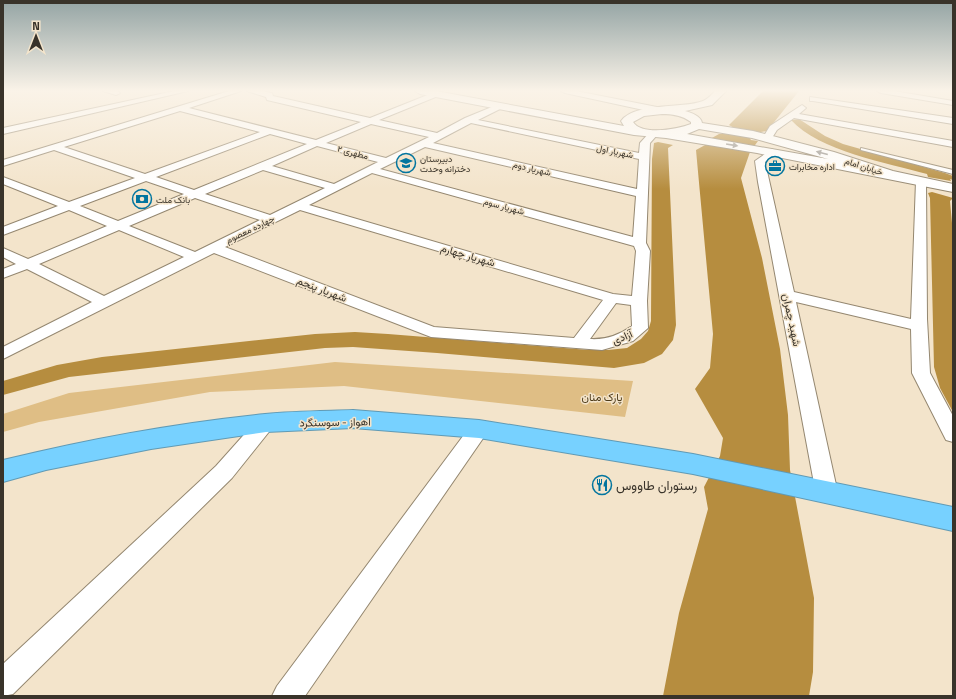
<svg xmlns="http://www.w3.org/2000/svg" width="956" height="699" viewBox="0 0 956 699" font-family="'Titillium Web',Vazirmatn,sans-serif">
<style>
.green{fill:#dfbe85}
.water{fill:#b68d3f}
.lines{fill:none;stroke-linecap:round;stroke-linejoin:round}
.lane-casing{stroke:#948770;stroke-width:2}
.street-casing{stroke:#948770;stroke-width:2}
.secondary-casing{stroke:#948770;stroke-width:2}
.highway-casing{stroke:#619ab4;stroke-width:2}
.lane{fill:#fff;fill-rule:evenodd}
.street{fill:#fff;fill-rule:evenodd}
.secondary{fill:#fff;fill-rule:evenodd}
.highway{fill:#77d1ff;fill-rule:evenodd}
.oneway{fill:#9c9994}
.labels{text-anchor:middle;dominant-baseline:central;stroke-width:3;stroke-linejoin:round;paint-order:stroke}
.far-street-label{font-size:9px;fill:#39332a;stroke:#f3e4cb}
.far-poi-label{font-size:9px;fill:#39332a;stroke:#f3e4cb;text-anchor:start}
.street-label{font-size:11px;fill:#39332a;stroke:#f3e4cb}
.park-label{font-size:11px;fill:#4c3a18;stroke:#f3e4cb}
.near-poi-label{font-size:13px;fill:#39332a;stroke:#f3e4cb;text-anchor:start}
</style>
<rect width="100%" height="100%" fill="#f3e4cb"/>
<path class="green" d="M335,362L633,381L625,417L344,386L210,392L39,422L3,432V414L69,393Z"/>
<path class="water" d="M763,91H799L767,131L753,133L749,137L751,140L758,141L750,152L741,178L762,258L780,349L788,415L790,470L814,598L813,672L809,696H663L679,613L708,509L704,487L720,456L723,438L695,389L710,368L713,334L696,150L707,144L710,139L719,134H732L734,128L729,125Z
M799,119L825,136L843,144L945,173L953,176V180L950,179L951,181L928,177L927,174C887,163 819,151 791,120Z
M658,142L673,145L668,148L676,325L673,340L662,354L644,363L614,368L437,353L353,347L325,348L69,377L3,395V381L57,365L102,357L315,334L355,332L388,334L589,350H608L627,348L641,339L648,331L651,321L652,159L654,143Z
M932,192L953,198L950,201L953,234V412L940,388L934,367L930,198L928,193Z"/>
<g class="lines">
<g class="lane-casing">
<path id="lane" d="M861,148L953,170V174L861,150Z"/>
</g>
<g class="street-casing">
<path id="street" d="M103,91H117L120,93L116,95Z
M174,91H188L3,134V128Z
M229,91H241L189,108L316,140L361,122L267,100L266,97L247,91H261L272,93L273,96L370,118L435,92H438V96L379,120L437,133L465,118L499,104L503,106L502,108L478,120L639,153L640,143L650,132H656L658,134L650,143L646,243L650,251L647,301L648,328L633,341L602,350L431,337L214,253L3,359V347L92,302L27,269L3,278V269L16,264L3,257V248L28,259L107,226L69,210L3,235V227L58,206L3,184V177L69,202L135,178L54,150L3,166V160ZM180,111L260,132L145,174L64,147ZM471,123L639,159L637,189L433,143ZM371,124L429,137L386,158L326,143ZM270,134L307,144L194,190L156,177ZM317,146L378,162L334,184L272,166ZM425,147L636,196L633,237L380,169ZM263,170L325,188L270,215L205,194ZM372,173L634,246L636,251L632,296L613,294L309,205ZM146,181L184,194L118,221L80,206ZM195,198L260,220L195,252L129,226ZM300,210L603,300L574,338L434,327L225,247ZM119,230L184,257L104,296L39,264ZM616,303L631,305L632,326C619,335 606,340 590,339Z
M561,91H576L662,108L666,111L662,114L565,93Z
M877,91H894L953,101V105L881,93Z
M810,97L953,118V124L813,101H810Z
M802,105L806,108L799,114L953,141V147L794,118L777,130L770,141H764L762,139L770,126Z
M772,149L777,152L765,162L794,292L911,319L916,181L921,178L926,181L927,319L930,373L953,416V442L946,440L912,373L911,329L796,302L838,494L835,500L827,503L819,500L816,494L758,182L755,161Z
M266,416L273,418L276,423L232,478L13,694L3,696V664L216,466L259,418Z
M479,422L486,424L489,429L486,434L305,696H272L277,686L472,424Z"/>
</g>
<g class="secondary-casing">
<path id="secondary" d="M415,91H436L624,126L621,121C635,102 682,109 703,101C708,99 712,94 715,91H726L712,105L685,111C692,113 701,116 702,123L753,131L834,152L893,171L953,184V192L757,153L666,138L634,135L420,94ZM662,114C672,114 682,115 691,122V124C678,129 642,136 633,122L644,116ZM699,129L752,138L828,159L687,134Z"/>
</g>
<g class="highway-casing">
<path id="highway" d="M353,410L479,420L693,454L953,507V531L693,474L479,438L353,428L266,432L151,449L46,470L3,482V460C89,439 177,423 265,414C294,411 324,411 353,410Z"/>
</g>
<use href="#lane" class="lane"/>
<use href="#street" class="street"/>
<use href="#secondary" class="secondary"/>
<use href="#highway" class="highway"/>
</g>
<defs><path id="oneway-solid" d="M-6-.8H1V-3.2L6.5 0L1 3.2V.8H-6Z"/></defs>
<g class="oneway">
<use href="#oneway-solid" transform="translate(732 145) rotate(9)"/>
<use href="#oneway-solid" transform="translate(822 153) rotate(-165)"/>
</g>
<linearGradient id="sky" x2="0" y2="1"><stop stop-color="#94a4a4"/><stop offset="0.48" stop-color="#faf3e8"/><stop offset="1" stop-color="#faf3e8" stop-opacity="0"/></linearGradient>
<rect width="956" height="189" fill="url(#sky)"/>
<defs>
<g id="school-ring" transform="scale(1)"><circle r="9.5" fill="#f3e4cb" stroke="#02759f" stroke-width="1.5"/><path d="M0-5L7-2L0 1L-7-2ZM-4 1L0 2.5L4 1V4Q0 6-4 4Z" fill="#02759f"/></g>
<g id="office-ring" transform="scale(1)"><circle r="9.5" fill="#f3e4cb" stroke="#02759f" stroke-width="1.5"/><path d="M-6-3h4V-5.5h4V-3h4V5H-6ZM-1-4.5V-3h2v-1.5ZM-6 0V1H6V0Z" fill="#02759f"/></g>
<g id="bank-ring" transform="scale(1)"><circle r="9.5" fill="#f3e4cb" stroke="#02759f" stroke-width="1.5"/><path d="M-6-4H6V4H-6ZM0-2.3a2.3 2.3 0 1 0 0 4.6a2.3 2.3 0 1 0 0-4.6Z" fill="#02759f"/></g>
<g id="restaurant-ring" transform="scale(1)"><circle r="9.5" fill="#f3e4cb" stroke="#02759f" stroke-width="1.5"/><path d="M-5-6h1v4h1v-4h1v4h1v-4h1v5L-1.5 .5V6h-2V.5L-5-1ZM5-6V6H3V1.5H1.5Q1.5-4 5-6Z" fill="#02759f"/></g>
</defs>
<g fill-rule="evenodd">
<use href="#school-ring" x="406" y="163"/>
<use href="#office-ring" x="775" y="166"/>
<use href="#bank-ring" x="142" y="199"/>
<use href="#restaurant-ring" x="602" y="485"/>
</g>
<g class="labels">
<g class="far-street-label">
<text transform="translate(615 151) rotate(12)">شهریار اول</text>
<text transform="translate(353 152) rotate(15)">مطهری ۲</text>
<text transform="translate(864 166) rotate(18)">خیابان امام</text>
<text transform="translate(532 168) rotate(13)">شهریار دوم</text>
<text transform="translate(504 206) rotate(15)">شهریار سوم</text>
<text transform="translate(250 229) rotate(-26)">چهارده معصوم</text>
</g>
<g class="far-poi-label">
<text x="420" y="158">دبیرستان<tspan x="420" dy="10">دخترانه وحدت</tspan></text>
<text x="789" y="166">اداره مخابرات</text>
<text x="156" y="199">بانک ملت</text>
</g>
<g class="street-label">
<text transform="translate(468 255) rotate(16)">شهریار چهارم</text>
<text transform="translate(322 289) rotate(21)">شهریار پنجم</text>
<text transform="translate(792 320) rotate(78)">شهید چمران</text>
<text transform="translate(622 337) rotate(-24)">آزادی</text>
<text transform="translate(335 422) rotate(-1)">اهواز - سوسنگرد</text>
</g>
<g class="park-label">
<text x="602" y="397">پارک منان</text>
</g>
<g class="near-poi-label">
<text x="616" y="485">رستوران طاووس</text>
</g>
</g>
<rect width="956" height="699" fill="none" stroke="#39332a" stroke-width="8"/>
<g transform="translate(36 36)" stroke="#f3e4cb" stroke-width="3" paint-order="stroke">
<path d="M0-3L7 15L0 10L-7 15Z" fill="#39332a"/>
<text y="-6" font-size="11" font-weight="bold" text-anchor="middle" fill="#39332a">N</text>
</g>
</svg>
